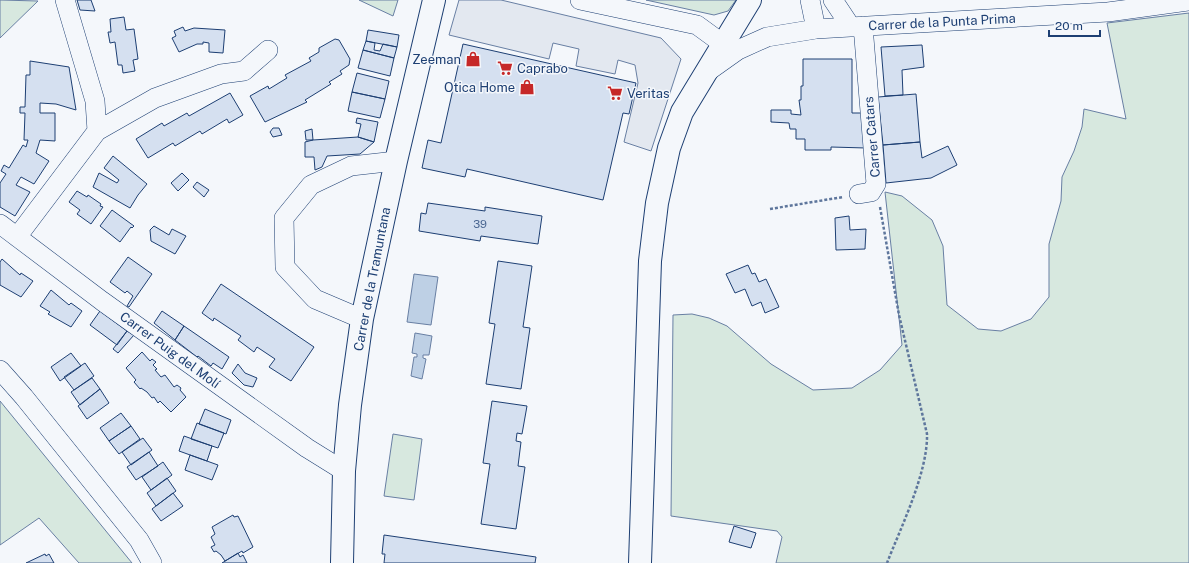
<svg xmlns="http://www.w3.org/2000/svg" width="1189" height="563" viewBox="0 0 1189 563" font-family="'Public Sans',sans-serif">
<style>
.green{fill:#d7e8df;stroke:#687fa3}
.parking{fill:#e3e8f0;stroke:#687fa3}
.water{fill:#bed0e5;stroke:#687fa3}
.building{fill:#d5e0f0;stroke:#1d3f73}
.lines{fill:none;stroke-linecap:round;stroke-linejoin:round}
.minor-casing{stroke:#1d3f73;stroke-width:20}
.major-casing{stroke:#1d3f73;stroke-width:24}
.path{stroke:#5e769c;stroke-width:2.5;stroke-dasharray:3 2;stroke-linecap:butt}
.minor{stroke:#f4f7fb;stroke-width:19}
.major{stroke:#f4f7fb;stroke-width:22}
.labels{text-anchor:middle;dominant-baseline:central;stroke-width:3;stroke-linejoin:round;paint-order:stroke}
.number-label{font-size:11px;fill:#4b6792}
.street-label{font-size:13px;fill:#1d3f73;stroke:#f4f7fb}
.poi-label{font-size:13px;fill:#1d3f73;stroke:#f4f7fb;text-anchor:end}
</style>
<rect width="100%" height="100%" fill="#f4f7fb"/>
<path class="green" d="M0,0L38,1L0,38Z
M359,0H398L393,16Z
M646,0H736L728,11L714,15Z
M1189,13V563H776L782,537L777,531L671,516L673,315L692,314L709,318L727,326L771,364L813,390L852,388L880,370L902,345L885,192L902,196L932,220L943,246L947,305L978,329L1001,331L1031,319L1049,297V244L1061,201L1062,177L1074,151L1082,127L1084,109L1126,119L1107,23Z
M0,401L132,563H79L39,518L0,545Z
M393,434L422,439L414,500L384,496Z"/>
<path class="parking" d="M459,0H501L661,38L681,59L651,151L624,142L638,83L635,65L618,60L615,74L576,66L579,49L553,43L549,59L449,35Z"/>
<path class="water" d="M414,274L438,277L431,325L407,322Z
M415,333L432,336L429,355H423V358L426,359L422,379L411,376L414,357H417V354L412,353Z"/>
<path class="building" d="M77,0H91L95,11L80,10Z
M124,17L126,30L134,29L138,59L133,60L135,71L123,73L122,65H118L115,42L110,43L108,32H111L110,19Z
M183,27L185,31L194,28L225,30L223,53L209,52V43L203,42V44H197L179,52L172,38L176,36L174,31Z
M368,30L399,35L397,47L366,41Z
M335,39L339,40L350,59L349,65L340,71L342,74L329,82L331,84L305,100L307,102L265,122L250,96L268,86L269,89L287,78L285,75L311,61L309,58L319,52V48Z
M366,41L375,43L374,50L380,51L383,44L397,47L394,58L363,50Z
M463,44L636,83L629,114L623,113L603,200L467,169L465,177L422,168L428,140L441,143Z
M922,45L924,67L902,70L903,95L885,96L881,47Z
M363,50L394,58L390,76L358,68Z
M803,59H852V113H862L866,148L831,147V150H805V139H796V129H790L789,123L771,122V110H791V114L801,115L799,100H801V86H803Z
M30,61L69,67L76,110L56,104L40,103V113H55V141L40,140L36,153L49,161L34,184L21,177L16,185L30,192L15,216L0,207V183L6,174L1,171L4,165L9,168L23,145L26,147L28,140H24L25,113H20V107H25L26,75H30Z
M357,73L389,81L385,99L352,92Z
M352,92L385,99L380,118L348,111Z
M230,93L243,115L229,123L227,119L202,134L200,131L175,146L173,143L148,158L136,139L162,123L164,126L187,113L189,116Z
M916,94L920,142L883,145L878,97Z
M357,118L378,122L374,142L358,137L361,124L356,123Z
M273,128H279L282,135L273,137L270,132Z
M312,129L313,140H306L305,131Z
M358,137L374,142L360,154L327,156L322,167L315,170L314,157H305V142L313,140Z
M920,142L922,158L948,146L957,165L931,178L886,183L883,145Z
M113,156L147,184L138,195L130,208L93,187L99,173L117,183L119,180L104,168Z
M182,173L189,180L178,191L171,183Z
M197,182L209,190L204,197L193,187Z
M77,191L87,197L88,195L101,204L100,206L103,207L91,224L77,214L80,210L69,202Z
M428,203L485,211V207L542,216L538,244L481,236L480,241L419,231L421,213L426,214Z
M112,210L134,226L132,228L131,227L120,242L100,226Z
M849,216L850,230L866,229L865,249L836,250L835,218Z
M154,226L169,235L172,229L186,236L175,254L151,241L150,230Z
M128,257L152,274L129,307L127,306L133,296L127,291L125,293L110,282Z
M2,259L20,275L21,273L33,281L21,297L0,285V262Z
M498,261L532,266L523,327L530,328L521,389L486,384L495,324L489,323Z
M748,265L752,274L755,273L759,282L766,279L779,307L765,313L761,302L752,306L745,289L735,293L726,274Z
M221,284L314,347L291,381L269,367L275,359L257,347L254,352L238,340L241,336L214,318L213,321L202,313Z
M51,290L69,305L71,303L82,311L71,327L48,314L50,312L40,306Z
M100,311L127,331L117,345L90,325Z
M162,311L184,326L175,340L154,323Z
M184,326L229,357L222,369L213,363L211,366L198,356L197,357L175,340Z
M127,331L134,335L118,353L113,349Z
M142,352L150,361L152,359L156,362L153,365L157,369L155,370L161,377L165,375L174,387L177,385L181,388L180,390L186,397L171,412L160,401L158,403L154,397L152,398L147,392L141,388L140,389L134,382L136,380L126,368Z
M71,353L81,366L60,381L51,367Z
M85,363L94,376L74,390L64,377Z
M238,364L245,373L257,378L253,387L244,385L232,373Z
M92,378L100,389L80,405L71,392Z
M100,389L109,403L87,419L78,406Z
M492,401L527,406L522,434L517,433L516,441L521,442L518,466L525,467L516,529L481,524L490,464L483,463Z
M205,409L231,420L226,434L199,424Z
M121,413L131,426L109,441L100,428Z
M197,423L224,433L218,448L191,439Z
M131,426L140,439L119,454L109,441Z
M184,436L212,446L207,461L179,451Z
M143,438L152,450L131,465L122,452Z
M149,452L158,466L136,480L127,467Z
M190,455L218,465L212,480L185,470Z
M163,462L172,475L151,490L142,477Z
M167,478L176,491L156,506L147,493Z
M173,493L183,506L161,521L152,509Z
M233,515L234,517L238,516L253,547L243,553L242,551L225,561L221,555L216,551L214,552L211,547L215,545L211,537L215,534L212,527Z
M734,526L756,533L751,548L729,542Z
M384,535L536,557L535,563H384L385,554H382Z
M238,553L240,557L243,555L247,563H222Z
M45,554L46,556L49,554L54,563H26Z"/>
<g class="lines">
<g class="minor-casing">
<path id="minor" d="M580,0L697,25L723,44
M810,0L816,29
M833,0L851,27
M707,72L738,50L767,37L816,29L1108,12L1189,1
M97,131L155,98L221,74L244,71L268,50
M859,194L871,192L876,184L863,26
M0,224L102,301L307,448L344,471
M17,237L97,131L95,101L65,0
M362,319L315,299L285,267L284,218L311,185L351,166L396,161
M0,370L24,397L139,540L152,563"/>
</g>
<g class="major-casing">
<path id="major" d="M342,563L344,471L350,405L362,319L396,161L434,0
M640,563L650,261L657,203L669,148L682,112L750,0"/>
</g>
<path class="path" d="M880,207L899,315L927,434C928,472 901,527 887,563
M770,209L843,197"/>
<use href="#minor" class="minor"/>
<use href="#major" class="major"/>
</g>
<defs>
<g id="shop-bare" transform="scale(1.2)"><path d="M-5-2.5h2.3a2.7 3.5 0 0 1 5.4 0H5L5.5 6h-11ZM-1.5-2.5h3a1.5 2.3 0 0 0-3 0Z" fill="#c62828" stroke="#f4f7fb" stroke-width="2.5" paint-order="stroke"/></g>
<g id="supermarket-bare" transform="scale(1.2)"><path d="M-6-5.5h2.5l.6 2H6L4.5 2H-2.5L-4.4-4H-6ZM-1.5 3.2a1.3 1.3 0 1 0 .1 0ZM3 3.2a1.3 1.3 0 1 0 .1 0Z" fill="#c62828" stroke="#f4f7fb" stroke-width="2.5" paint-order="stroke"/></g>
</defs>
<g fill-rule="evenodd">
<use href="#shop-bare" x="473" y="59"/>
<use href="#supermarket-bare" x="505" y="68"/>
<use href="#shop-bare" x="527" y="87"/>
<use href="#supermarket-bare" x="615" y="93"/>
</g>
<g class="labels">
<g class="number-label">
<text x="480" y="224">39</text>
</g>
<g class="street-label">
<text transform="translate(942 22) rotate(-3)">Carrer de la Punta Prima</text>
<text transform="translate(872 137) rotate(-95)">Carrer Catars</text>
<text transform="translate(372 279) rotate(-79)">Carrer de la Tramuntana</text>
<text transform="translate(170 350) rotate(36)">Carrer Puig del Molí</text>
</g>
<g class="poi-label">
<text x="461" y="59">Zeeman</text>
<text x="517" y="68" text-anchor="start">Caprabo</text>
<text x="515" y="87">Otica Home</text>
<text x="627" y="93" text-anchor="start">Veritas</text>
</g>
</g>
<path d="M1049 30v6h51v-6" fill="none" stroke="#1d3f73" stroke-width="2"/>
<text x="1055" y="30" font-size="12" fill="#1d3f73" stroke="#f4f7fb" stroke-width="3" paint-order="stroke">20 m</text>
</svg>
